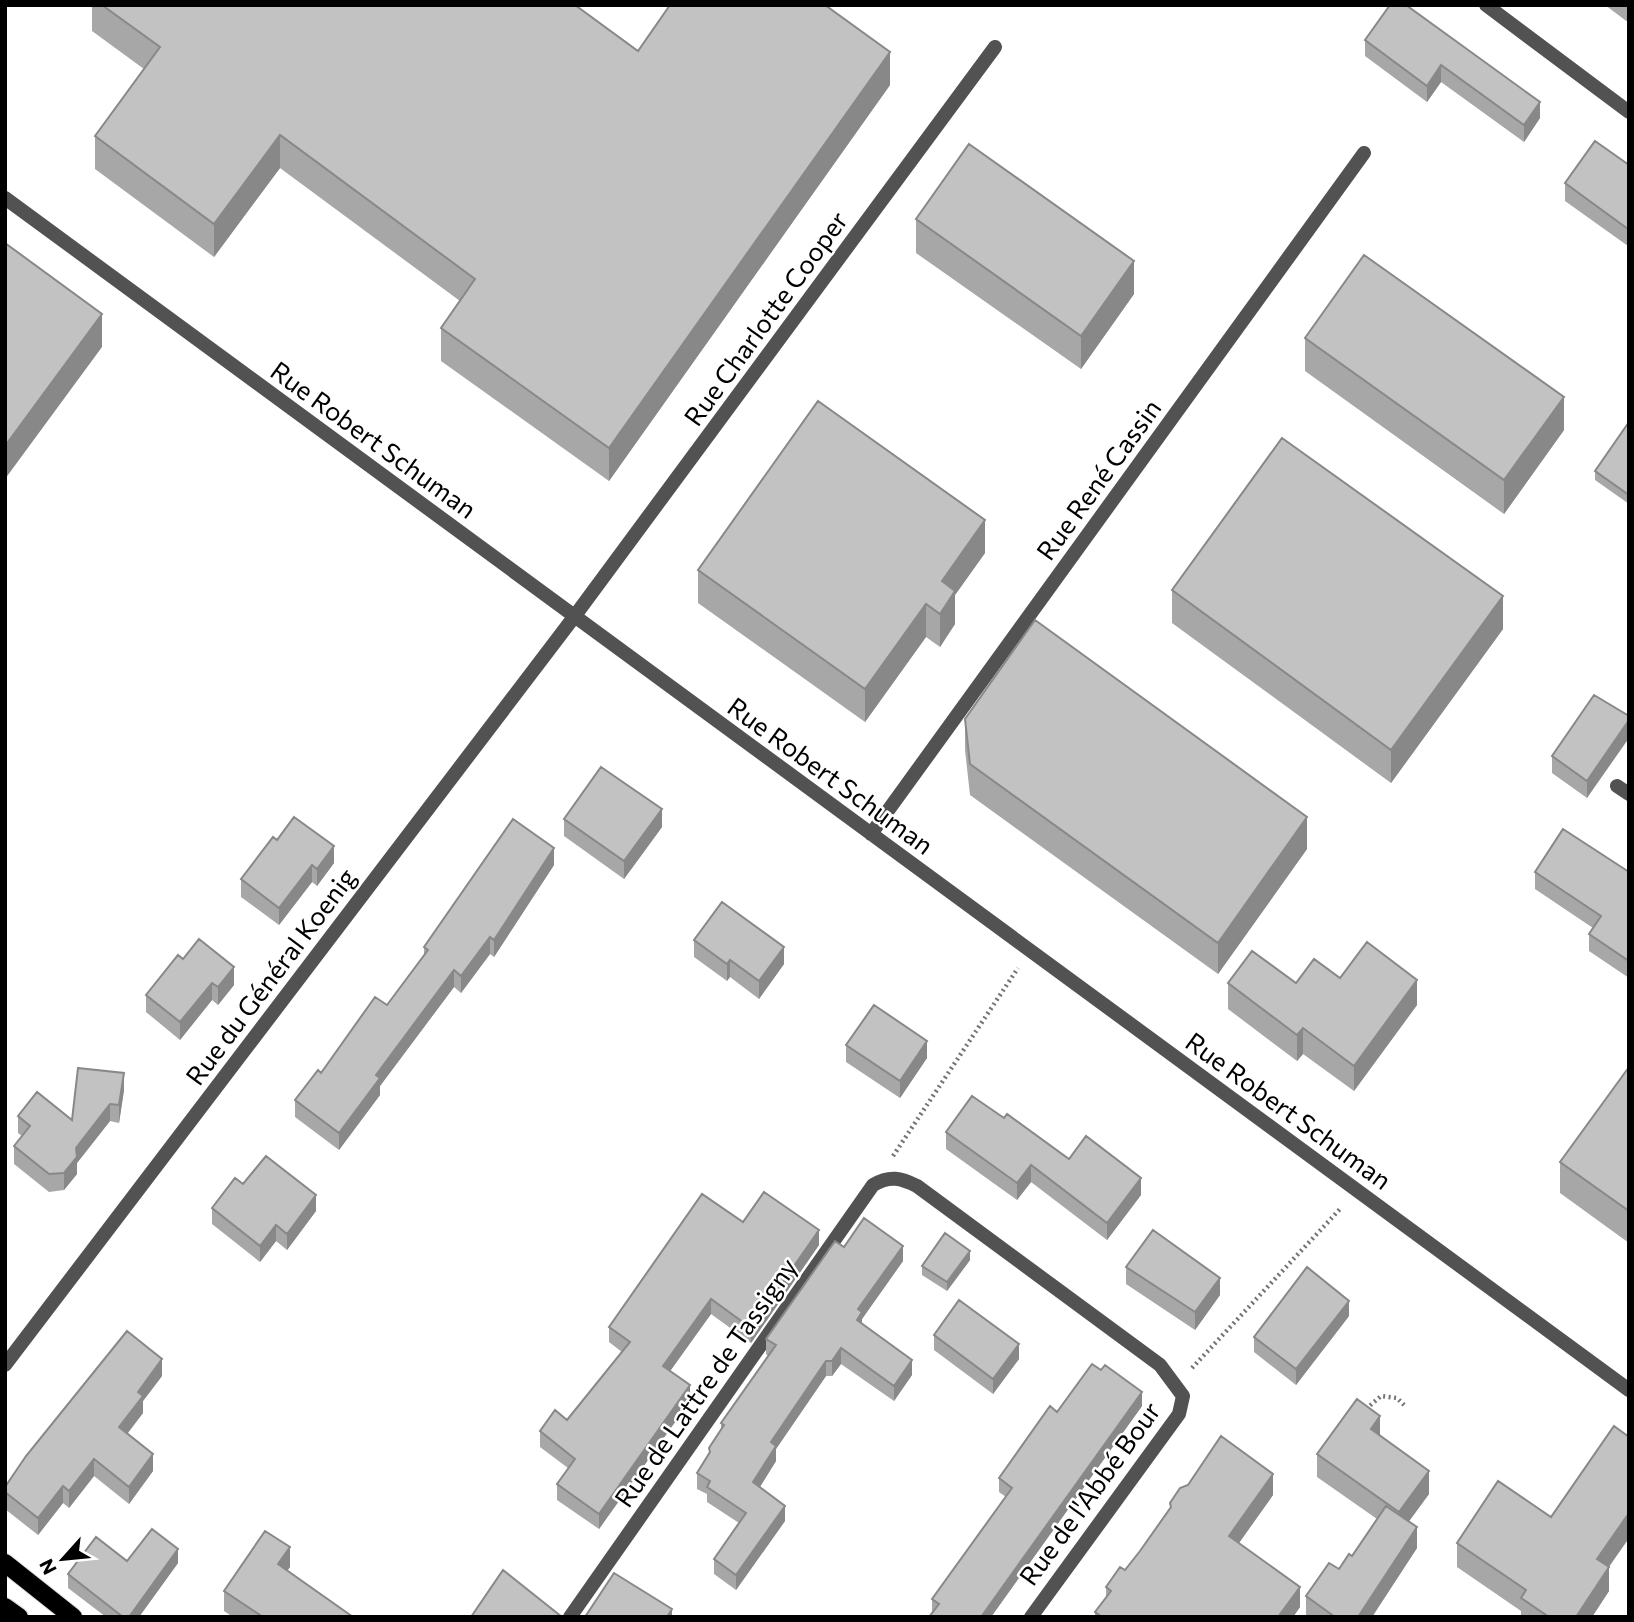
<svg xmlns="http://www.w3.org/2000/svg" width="1634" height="1622" viewBox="0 0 1634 1622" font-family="Commissioner,sans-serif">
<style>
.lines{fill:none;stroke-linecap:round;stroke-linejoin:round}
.primary-casing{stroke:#dbdbdb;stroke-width:20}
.path{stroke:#747474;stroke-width:4.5;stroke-dasharray:2 3.5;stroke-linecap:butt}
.service{stroke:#525252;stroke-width:14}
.minor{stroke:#525252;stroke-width:14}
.primary{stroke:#000;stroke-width:18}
.wall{fill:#a7a7a7}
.shaded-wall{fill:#888}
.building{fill:#c2c2c2;stroke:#888;stroke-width:2}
.labels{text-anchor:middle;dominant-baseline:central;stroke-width:5;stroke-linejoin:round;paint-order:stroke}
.street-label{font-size:26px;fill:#000;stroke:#fff}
</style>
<rect width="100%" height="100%" fill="#fff"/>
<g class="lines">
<g class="primary-casing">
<path id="primary" d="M5,1563L73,1617
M5,1607L19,1617"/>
</g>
<path class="path" d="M893,1156L1018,968
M1192,1368L1341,1208
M1366,1409L1381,1396L1397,1398L1404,1405"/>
<path class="service" d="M1617,786L1629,794"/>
<path class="minor" d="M1486,5L1629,112
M5,198L1629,1390
M871,834L1364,153
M5,1365L574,617L995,47
M570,1617L873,1185C890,1175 901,1178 917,1186L1160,1365L1183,1396L1179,1414L1031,1617"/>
<use href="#primary" class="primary"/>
</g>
<path class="wall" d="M92,5H575L638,51L890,85L609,481L441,361V328L460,301L280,168L214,257L95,169V136L144,69L92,31Z
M1390,5L1540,118L1524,142L1441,82L1427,102L1365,56V40Z
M1605,5H1629V23Z
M1629,165L1628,246L1565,201V183Z
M916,219L1134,294L1081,369L916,253Z
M1305,338L1564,430L1504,514L1305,371Z
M1629,422V504L1595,480V471Z
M985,553L955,595V624L940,647L926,637L865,722L698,603V570Z
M1172,590L1503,629L1391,783L1172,623Z
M1594,695L1587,798L1552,773V756Z
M965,719L1307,849L1218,974L970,795L965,750Z
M564,819L662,827L624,879L564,836Z
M277,840L334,863L317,886L312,882L279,925L241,897V879Z
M554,865L494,957L490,954L461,993L454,987L380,1086V1095L339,1150L295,1117V1100L387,1005L424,955V947Z
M1535,872H1629V978L1589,951V934L1593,928L1535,889Z
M694,940L784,964L759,999L730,977L727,981L694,957Z
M183,959L234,985L218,1005L212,1000L180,1040L146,1012V995Z
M1340,978L1417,1005L1354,1091L1303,1054L1297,1061L1228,1009V983H1296Z
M846,1045L927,1058L900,1098L846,1062Z
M1629,1067V1243L1560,1193V1162Z
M124,1090L119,1123L110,1121L77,1163V1174L64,1190L49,1192L14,1164V1146L22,1136L18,1133V1116L72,1120Z
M1004,1118L1069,1159L1141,1195L1107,1240L1031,1182L1017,1200L946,1149V1132Z
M243,1184L316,1211L287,1250L276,1241L260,1262L212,1224V1208Z
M743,1222L819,1245L751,1343L711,1314L670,1371L690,1401L599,1529L557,1500V1484L568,1468L540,1447V1431L567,1420L622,1352L609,1342V1327Z
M844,1247L903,1261L862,1319V1324L912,1375L894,1401L841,1364L832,1376H826L776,1449V1461L760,1487L785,1521L736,1590L714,1574V1559L739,1523L707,1502V1494L697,1489V1473L709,1455V1448L721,1430V1423L768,1356L766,1354V1339Z
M970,1260L947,1291L922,1275V1266Z
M1126,1267L1220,1295L1195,1330L1126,1284Z
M1349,1316L1296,1385L1254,1352V1337Z
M934,1335L1019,1359L993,1394L934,1350Z
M162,1376L143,1401V1413L128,1433L153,1471L129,1504L94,1476L69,1508L63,1503L38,1535L5,1509V1487Z
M1142,1406L991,1617H929L932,1613V1599L1006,1497L999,1492V1478L1057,1412Z
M1380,1436L1429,1494L1409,1521L1417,1548L1372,1617H1306V1596L1339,1569L1352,1556L1377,1519L1317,1477V1454Z
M1273,1495L1239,1543L1300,1607L1293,1617H1095V1612L1106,1597V1587L1125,1570L1140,1551L1170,1509V1503Z
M1551,1517L1629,1538L1609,1567V1591L1592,1617H1521V1611L1457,1567V1543Z
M127,1561L178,1563L139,1617H106L68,1588V1574Z
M290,1567L287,1571L353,1617H233L224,1611V1591Z"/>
<path class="shaded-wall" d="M890,52V85L609,481V448Z
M1441,65V82L1427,102V86Z
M1540,102V118L1524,142V125Z
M280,135V168L214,257V224Z
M1629,227V244L1628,246V229Z
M1134,261V294L1081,369V336Z
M102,314V347L5,479V446Z
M1564,397V430L1504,514V480Z
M985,520V553L955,595V624L940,647V614L942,581Z
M1503,596V629L1391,783V750Z
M926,604V637L865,722V689Z
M1629,720V738L1587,798V781Z
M662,809V827L624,879V861Z
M1307,817V849L1218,974V943Z
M334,846V863L317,886V869Z
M554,848V865L494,957V940Z
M312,865V882L279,925V908Z
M490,937V954L461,993V976Z
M784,947V964L759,999V981Z
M730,960V977L727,981V964Z
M234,967V985L218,1005V987Z
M454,970V987L380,1086V1095L339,1150V1133L376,1075Z
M1417,980V1005L1354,1091V1066Z
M212,983V1000L180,1040V1022Z
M1303,1028V1054L1297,1061V1035Z
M927,1041V1058L900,1098V1081Z
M124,1073V1090L119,1123V1105Z
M110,1104V1121L77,1163V1174L64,1190V1173L76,1148Z
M1031,1165V1182L1017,1200V1183Z
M1141,1178V1195L1107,1240V1223Z
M316,1195V1211L287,1250V1234Z
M276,1225V1241L260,1262V1246Z
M819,1230V1245L751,1343V1328Z
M903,1246V1261L862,1319V1328L857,1335L858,1309Z
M970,1251V1260L947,1291V1282Z
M1220,1278V1295L1195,1330V1312Z
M711,1299V1314L663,1381V1366Z
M1349,1301V1316L1296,1385V1369Z
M1019,1344V1359L993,1394V1379Z
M841,1348V1364L832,1376V1361Z
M162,1359V1376L143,1401V1413L119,1444V1427L138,1392Z
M912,1360V1375L894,1401V1386Z
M826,1361V1376L776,1449V1461L753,1498V1482L771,1442Z
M690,1385V1401L599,1529V1514Z
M1142,1392V1406L991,1617H981Z
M1380,1416V1439L1371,1429Z
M153,1454V1471L129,1504V1487Z
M94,1459V1476L69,1508V1491Z
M1429,1471V1494L1399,1535V1512Z
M1273,1474V1495L1229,1557V1536Z
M63,1486V1503L38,1535V1518Z
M785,1506V1521L736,1590V1575Z
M1629,1513V1538L1597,1583V1559Z
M1417,1527V1548L1372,1617H1358Z
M290,1547V1567L278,1584V1564Z
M178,1549V1563L139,1617H129Z
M1609,1567V1591L1592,1617H1576Z
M1300,1587V1607L1293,1617H1278Z
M672,1609V1617H667Z"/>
<path class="building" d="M102,5H575L638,51L670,5H825L890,52L609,448L441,328L475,279L280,135L214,224L95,136L160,47Z
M1390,5H1406L1540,102L1524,125L1441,65L1427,86L1365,40Z
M1595,141L1629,165V227L1628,229L1565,183Z
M969,144L1134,261L1081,336L916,219Z
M5,243L102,314L5,446Z
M1364,255L1564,397L1504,480L1305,338Z
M818,401L985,520L942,581L955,591L940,614L926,604L865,689L698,570Z
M1629,422V495L1595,471Z
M1282,438L1503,596L1391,750L1172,590Z
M1035,620L1307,817L1218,943L970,764L965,719Z
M1594,695L1629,716V720L1587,781L1552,756Z
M601,767L662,809L624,861L564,819Z
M294,817L334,846L317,869L312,865L279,908L241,879L273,837L277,840Z
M513,819L554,848L494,940L490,937L461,976L454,970L376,1075L380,1078L339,1133L295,1100L318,1070L321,1073L375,997L387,1005L428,950L424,947Z
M1563,829L1629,872V961L1589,934L1601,916L1535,872Z
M722,902L784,947L759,981L730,960L727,964L694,940Z
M199,939L234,967L218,987L212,983L180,1022L146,995L178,955L183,959Z
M1367,942L1417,980L1354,1066L1303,1028L1297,1035L1228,983L1252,951L1296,983L1314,959L1340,978Z
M874,1005L927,1041L900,1081L846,1045Z
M1629,1067V1211L1560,1162Z
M78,1068L124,1073L119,1105L110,1104L76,1148L77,1157L64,1173L49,1174L14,1146L30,1126L18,1116L37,1092L72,1120Z
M972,1096L1004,1118L1007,1114L1069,1159L1086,1136L1141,1178L1107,1223L1031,1165L1017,1183L946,1132Z
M266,1156L316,1195L287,1234L276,1225L260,1246L212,1208L235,1178L243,1184Z
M764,1192L819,1230L751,1328L711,1299L663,1366L690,1385L599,1514L557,1484L575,1459L540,1431L555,1410L567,1420L630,1342L609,1327L702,1194L743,1222Z
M864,1218L903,1246L858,1309L862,1312L857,1320L912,1360L894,1386L841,1348L832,1361H826L771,1442L776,1446L753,1482L785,1506L736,1575L714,1559L746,1513L707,1487L710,1481L697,1473L710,1452L709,1448L724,1425L721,1423L776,1345L766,1339L835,1241L844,1247Z
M1153,1230L1220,1278L1195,1312L1126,1267Z
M945,1233L970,1251L947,1282L922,1266Z
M1307,1267L1349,1301L1296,1369L1254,1337Z
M959,1300L1019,1344L993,1379L934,1335Z
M127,1331L162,1359L138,1392L143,1396L119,1427L153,1454L129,1487L94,1459L69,1491L63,1486L38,1518L5,1492V1487L26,1456Z
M1092,1364L1101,1370L1105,1365L1142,1392L981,1617H929L939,1604L932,1599L1012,1488L999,1478L1050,1406L1057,1412Z
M1357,1399L1380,1416L1371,1429L1429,1471L1399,1512L1317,1454Z
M1614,1426L1629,1437V1513L1597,1559L1609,1567L1576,1617H1549L1521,1598L1526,1590L1457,1543L1498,1481L1551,1517Z
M1221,1436L1273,1474L1229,1536L1300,1587L1278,1617H1102L1095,1612L1111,1591L1106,1587L1120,1567L1125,1570L1140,1551L1171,1507L1170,1503L1180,1488L1188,1485Z
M1386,1506L1417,1527L1358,1617H1335L1306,1596L1329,1563L1339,1569L1349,1554L1352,1556Z
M152,1529L178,1549L129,1617H123L68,1574L96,1537L127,1561Z
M265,1531L290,1547L278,1564L353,1617H263L224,1591Z
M503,1570L562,1617H471Z
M614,1573L672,1609L667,1617H585Z"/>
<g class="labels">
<g class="street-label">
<text transform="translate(765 318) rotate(-54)">Rue Charlotte Cooper</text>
<text transform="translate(374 439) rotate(36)">Rue Robert Schuman</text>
<text transform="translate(1098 479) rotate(-54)">Rue René Cassin</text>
<text transform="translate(831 775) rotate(36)">Rue Robert Schuman</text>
<text transform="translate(270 976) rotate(-53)">Rue du Général Koenig</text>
<text transform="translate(1289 1110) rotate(36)">Rue Robert Schuman</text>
<text transform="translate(705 1382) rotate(-55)">Rue de Lattre de Tassigny</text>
<text transform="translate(1089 1493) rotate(-54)">Rue de l'Abbé Bour</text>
</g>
</g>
<rect width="1634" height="1622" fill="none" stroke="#000000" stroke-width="14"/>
<g transform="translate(63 1559) rotate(243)" stroke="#ffffff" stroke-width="5" paint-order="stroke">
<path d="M0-5L12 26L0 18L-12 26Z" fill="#000000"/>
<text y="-10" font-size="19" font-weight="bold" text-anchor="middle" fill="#000000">N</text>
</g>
</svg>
